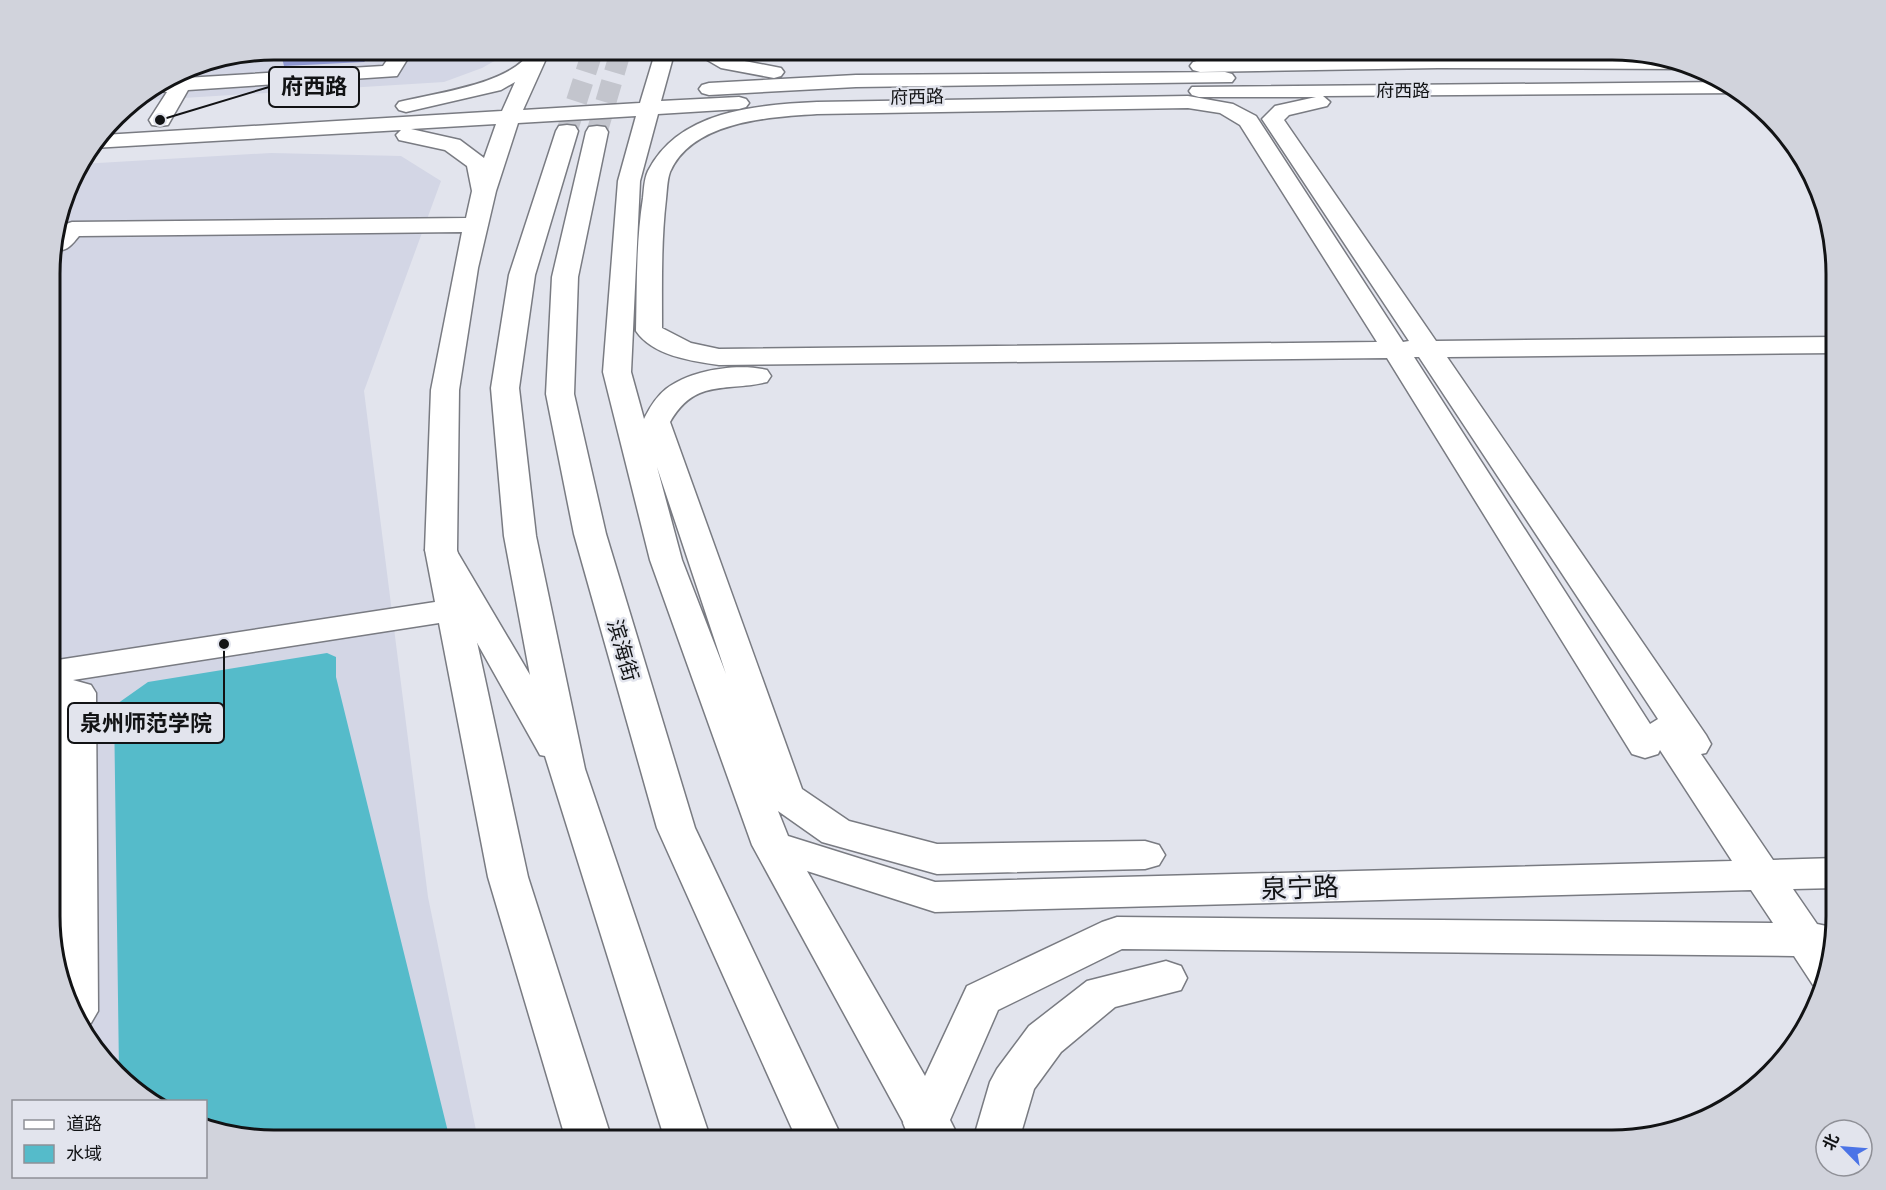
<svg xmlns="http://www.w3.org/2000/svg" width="1886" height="1190" viewBox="0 0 1886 1190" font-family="Lato,'Noto Sans SC',sans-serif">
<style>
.built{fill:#d3d6e5}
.water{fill:#55bbca}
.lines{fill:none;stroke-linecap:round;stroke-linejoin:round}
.major-tunnel{stroke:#c3c5cd;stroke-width:21;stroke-dasharray:21 10;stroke-linecap:butt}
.minor-casing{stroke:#797b82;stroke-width:3}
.major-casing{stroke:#797b82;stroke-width:3}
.minor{fill:#fff;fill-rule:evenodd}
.major{fill:#fff;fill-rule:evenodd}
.wall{fill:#8e97d0}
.shaded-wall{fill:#747ba9}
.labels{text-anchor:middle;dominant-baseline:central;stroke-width:5;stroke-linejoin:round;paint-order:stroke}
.far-street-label{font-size:18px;fill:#121315;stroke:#e2e4ed}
.street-label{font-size:21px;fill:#121315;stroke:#e2e4ed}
.near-street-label{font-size:26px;fill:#121315;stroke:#e2e4ed}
.rim{fill:none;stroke:#121315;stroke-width:3}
.leader{fill:none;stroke:#121315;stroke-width:2}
.callout-dot{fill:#121315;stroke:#e2e4ed;stroke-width:2}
.callout{fill:#e2e4ed;stroke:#121315;stroke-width:2}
.callout-label{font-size:22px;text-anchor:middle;font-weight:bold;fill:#121315}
</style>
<rect width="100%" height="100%" fill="#e2e4ed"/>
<path class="built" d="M274,50H514L482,68L444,82L134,101L188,66Z
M271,153L401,156L441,181L364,391L428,897L478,1140H274L216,1133L206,1128V1102L148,1101L87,1040L51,945V245L73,174L81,164Z"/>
<path class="water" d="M327,653L336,657V677L450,1140H274L216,1133L206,1128V1102L148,1101L119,1072L114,706L148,682Z"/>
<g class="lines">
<path class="major-tunnel" d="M567,131L593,50
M597,132L621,50"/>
<g class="minor-casing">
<path id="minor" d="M394,50H413L397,76L188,90L168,125L160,126L152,125L149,120L167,92L150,90L168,79L383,66Z
M531,50H550L523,110L640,103L656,50H675L661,101L739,97L746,99L749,103L746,107L739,109L658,114L640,181L631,372L644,419C650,407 656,397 666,389C691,370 737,363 767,370L771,376L767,382C726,392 695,378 670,422L802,789L849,821L937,844L1145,841L1159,845L1165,855L1159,865L1145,869L937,874L822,842L778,811L788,836L935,882L1732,861L1660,750L1658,754L1645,758L1632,754L1387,358L719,365C692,361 653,356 636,331C637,287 636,242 643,198C644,190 644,179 648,171C679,110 757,105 817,102L1188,96L1233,104L1256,116L1403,342L1409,341L1262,119L1275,106L1316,97H1199L1192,95L1189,91L1192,87L1726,82L1742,93L1323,96L1330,102L1327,106L1289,115L1284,120L1436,341L1836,337V353L1447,357L1706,735L1711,744L1706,753L1701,754L1773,860L1836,858V888L1793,889L1817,924L1836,928L1824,989L1813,985L1794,956L1122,949L998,1010L950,1120L960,1140H913L752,845L650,560L603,372L618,181L636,116L518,123L496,191L478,268L459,390L457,550L528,877L612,1140H566L488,877L439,623L73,680L91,685L96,693L98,1011L91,1023L82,1026L55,956L60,700L51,698V661L435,602L425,550L431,390L462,232L79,236C70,247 66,253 51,249C52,236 59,225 72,222L466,218L472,191L467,166L445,150L399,140L396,135L401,130L93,148L103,135L502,111L515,82L501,90L406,112L399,110L396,106L399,102C434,93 514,84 531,50ZM1188,108L1220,113L1240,125L1377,342L719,349L691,343L662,328C662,285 661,242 666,199C667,191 667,180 670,172C692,121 770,117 817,114ZM496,124L484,158L460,140L411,129ZM1414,357H1419L1658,719L1650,724ZM657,467L726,674L682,560ZM807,871L935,912L1751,890L1773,923L1117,917L1102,922L967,986L925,1076Z
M694,50H717L734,59L781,68L784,72L781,76L774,78L721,68L697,54Z
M1438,56L1657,57L1684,61L1694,67L1687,69L1438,68L1200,72L1193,70L1190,66L1193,62L1200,60Z
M1225,72L1232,74L1235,78L1232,82L856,87L709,95L702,93L699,89L702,85L709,83L856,75Z
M1166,961L1181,966L1187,978L1181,990L1115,1007L1061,1052L1034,1089L1019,1140H973L990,1082L997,1069L1029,1026L1087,981Z"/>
</g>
<g class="major-casing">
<path id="major" d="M567,125L575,126L578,131L535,275L519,388L536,536L585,769L711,1140H665L545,756L540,755L535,746L425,550L430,543L441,540L452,543L530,675L504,536L491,388L509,275L556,131L559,126Z
M597,126L605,127L608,132L578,277L574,394L606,534L695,828L843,1140H797L657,828L574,534L546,394L552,277L586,132L589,127Z
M926,1103L942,1109L956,1140H910L903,1123L910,1109Z"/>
</g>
<use href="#minor" class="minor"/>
<use href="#major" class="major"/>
</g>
<path class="wall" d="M280,50H371L364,62L284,66Z"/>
<path class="shaded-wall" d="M361,50H371L364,62Z"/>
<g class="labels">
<g class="far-street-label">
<text x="1403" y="90">府西路</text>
<text transform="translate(917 96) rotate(-1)">府西路</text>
</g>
<g class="street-label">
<text transform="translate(624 650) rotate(74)">滨海街</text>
</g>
<g class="near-street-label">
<text transform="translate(1300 887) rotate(-2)">泉宁路</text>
</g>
</g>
<path d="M0 0H1886V1190H0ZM274 60H1612A214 214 0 0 1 1826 274V916A214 214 0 0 1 1612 1130H274A214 214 0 0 1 60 916V274A214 214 0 0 1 274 60Z" fill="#d1d3dc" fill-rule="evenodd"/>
<path class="rim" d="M274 60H1612A214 214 0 0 1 1826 274V916A214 214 0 0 1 1612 1130H274A214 214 0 0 1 60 916V274A214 214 0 0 1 274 60Z"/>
<path class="leader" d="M160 120L269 87M224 644L224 723"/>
<g class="callout-dot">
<circle cx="160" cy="120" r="6"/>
<circle cx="224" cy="644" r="6"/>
</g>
<g class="callout">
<rect x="269" y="67" width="90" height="40" rx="6"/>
<rect x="68" y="703" width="156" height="40" rx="6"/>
</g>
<g class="callout-label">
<text x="314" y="94">府西路</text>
<text x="146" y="731">泉州师范学院</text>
</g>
<rect x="12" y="1100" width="195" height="78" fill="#e2e4ed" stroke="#8f9097" stroke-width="1.5"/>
<rect x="24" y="1120" width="30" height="9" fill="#ffffff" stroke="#8f9097" stroke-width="1.5"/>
<text x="66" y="1130" font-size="18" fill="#121315">道路</text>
<rect x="24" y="1145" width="30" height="18" fill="#55bbca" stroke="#8f9097" stroke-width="1.5"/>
<text x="66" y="1160" font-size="18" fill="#121315">水域</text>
<g transform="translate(1844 1148) rotate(295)"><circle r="28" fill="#e2e4ed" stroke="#8f9097" stroke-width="1.5"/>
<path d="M0-4.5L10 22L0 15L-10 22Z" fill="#4b73e6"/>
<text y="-9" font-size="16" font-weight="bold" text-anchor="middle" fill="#121315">北</text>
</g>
</svg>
